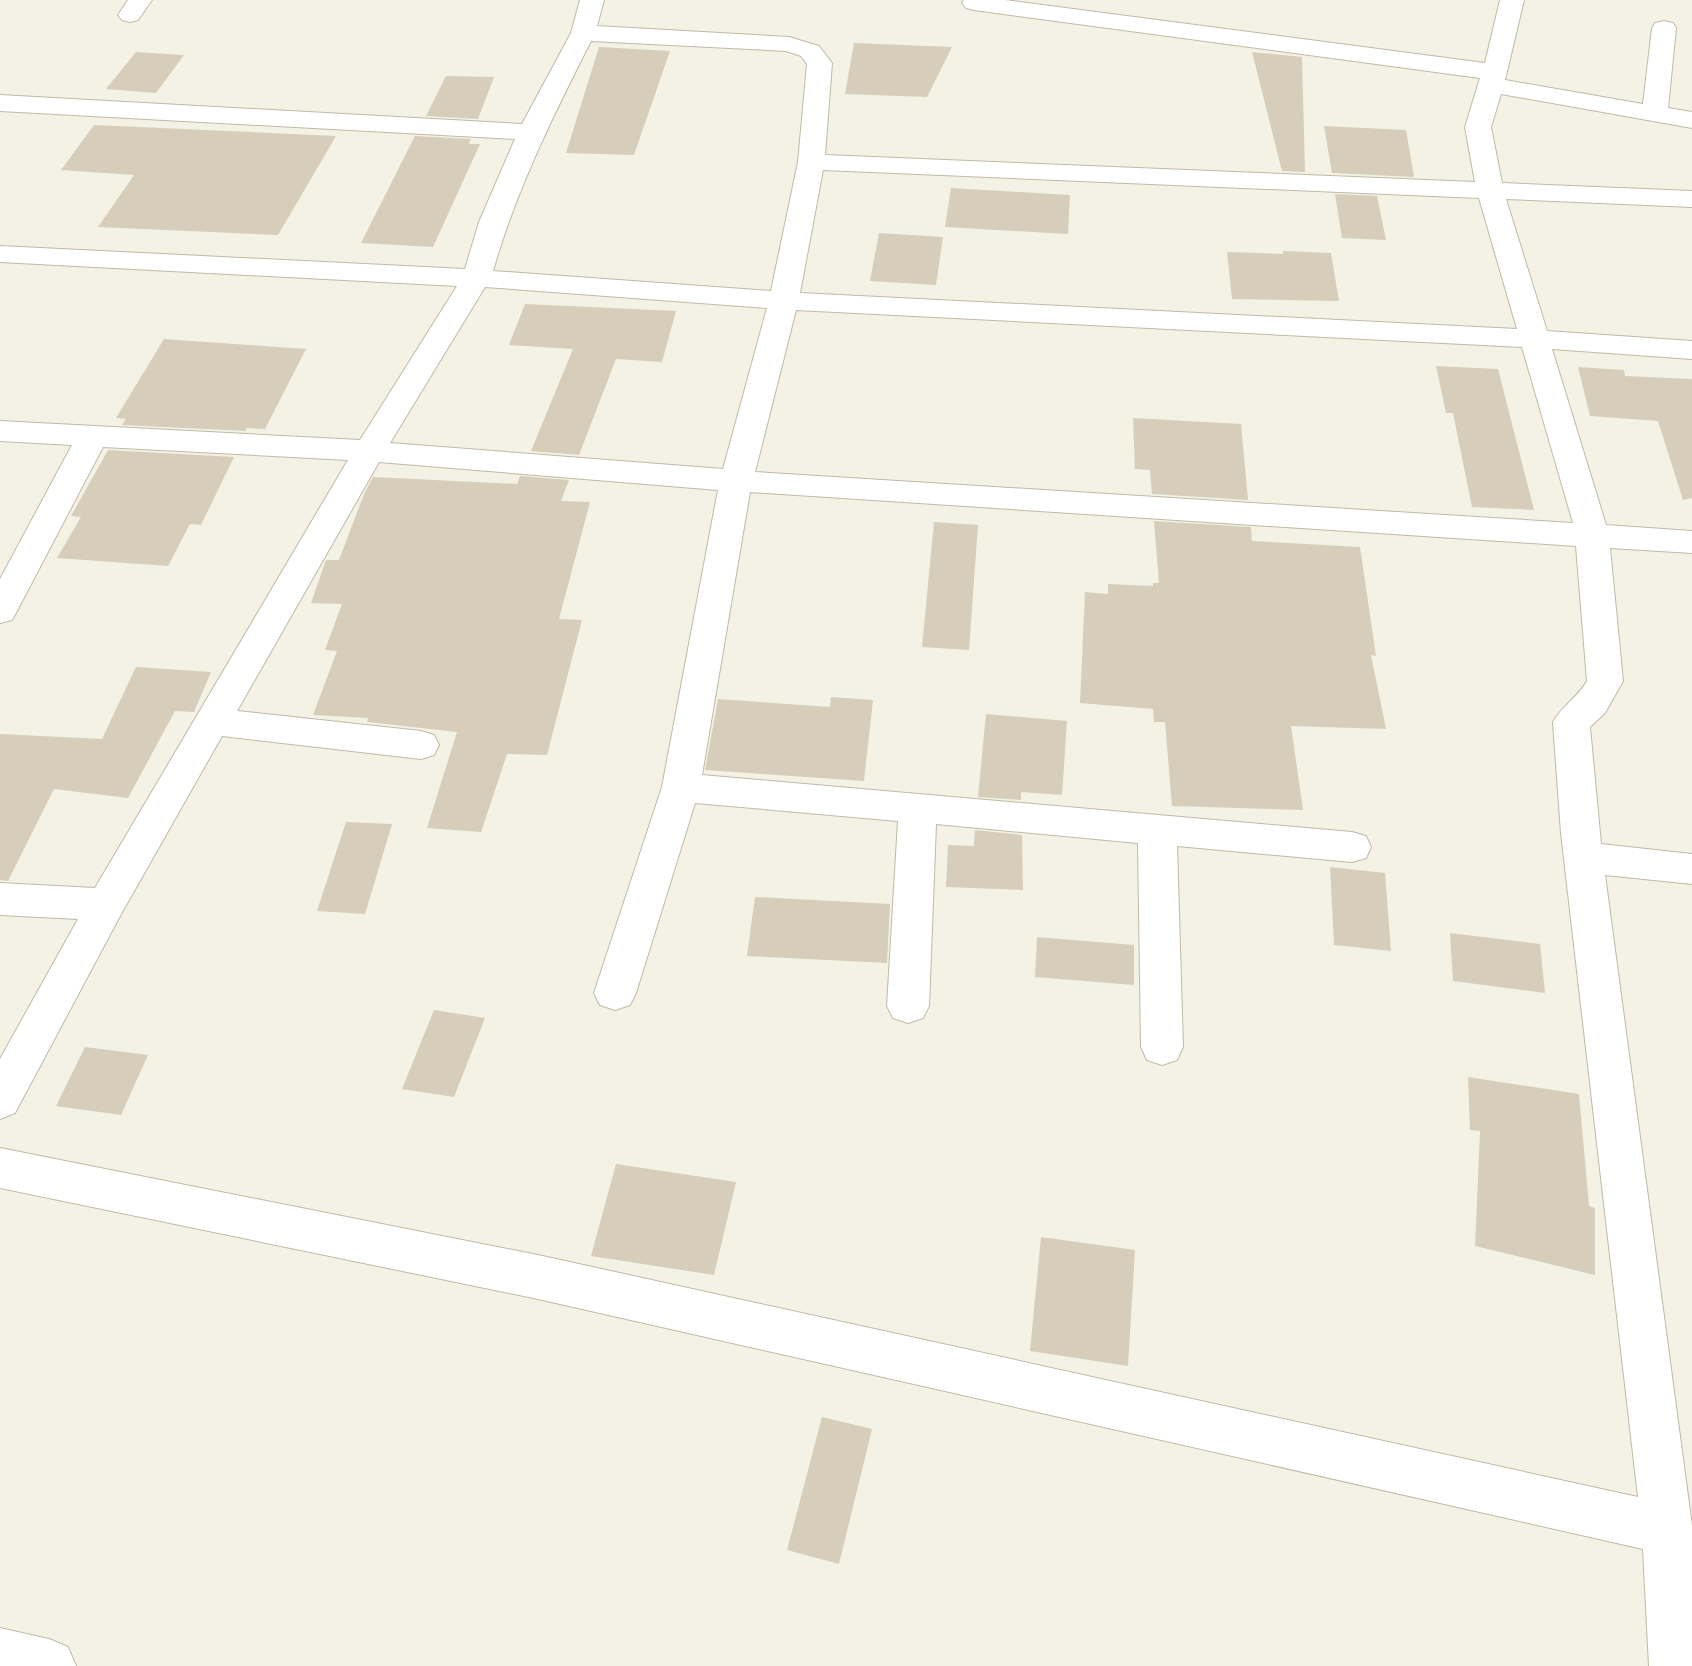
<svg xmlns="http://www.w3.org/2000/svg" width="1692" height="1666" viewBox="0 0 1692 1666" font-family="'PT Sans Narrow',sans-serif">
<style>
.building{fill:#d6ceba}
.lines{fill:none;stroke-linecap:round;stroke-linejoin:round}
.street-casing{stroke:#c0baa7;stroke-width:2}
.street{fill:#fff;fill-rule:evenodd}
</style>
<rect width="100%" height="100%" fill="#f4f1e5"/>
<path class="building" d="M854,43L952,47L927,97L845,94Z
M599,47L670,51L634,155L566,153Z
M136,52L184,55L156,93L106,89Z
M1252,52L1302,57L1305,172L1282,171Z
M446,76L494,77L478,119L426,116Z
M94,125L336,136L278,235L98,227L134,175L61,170Z
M1324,126L1406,130L1414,177L1332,173Z
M415,136L471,139L469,144H480L433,247L361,243Z
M951,188L1070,195L1068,234L945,227Z
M1335,194L1377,196L1386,240L1342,238Z
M879,233L943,237L936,285L870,281Z
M1283,251L1331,253L1339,301L1232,299L1227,252L1283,254Z
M525,304L676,311L662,362L616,359L579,455L531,451L573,349L509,345Z
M164,339L306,349L265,429L247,428L246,431L122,425L126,419L116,418Z
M1436,366L1498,369L1534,510L1472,507L1453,413H1446Z
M1578,367L1624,370L1625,376L1692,379V498L1683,500L1658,421L1590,416Z
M1133,418L1241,424L1248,500L1152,494L1150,470L1135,469Z
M108,450L234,457L201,525L190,524L168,566L57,558L81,517L71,516Z
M520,476L569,480L561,501L590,502L559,619L582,620L547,755L507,754L481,832L427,828L457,732L367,722L368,718L313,715L337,651L325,650L342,604L311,603L326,560H339L364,494L373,477L517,484Z
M1154,521L1251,527L1252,541L1360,547L1376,656L1371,655L1386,729L1291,726L1303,810L1172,806L1165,722H1154L1153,709L1080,703L1085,592L1108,594V584L1153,586V583H1159Z
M934,522L978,525L969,650L922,647Z
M136,667L211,672L194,712L175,711L128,798L54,789L8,881L0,880V734L102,739Z
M831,697L873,700L864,781L705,770L718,699L830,707Z
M986,714L1067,721L1062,795L1021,792V800L978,797Z
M346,822L392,824L365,914L317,911Z
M975,830L1022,835L1023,890L946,887L948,845L974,846Z
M1330,867L1385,873L1391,951L1334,945Z
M755,897L890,904L887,963L747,956Z
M1450,933L1540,944L1545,993L1453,981Z
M1037,937L1134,945V985L1035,977Z
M434,1010L485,1018L454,1097L402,1089Z
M85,1047L148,1055L121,1115L56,1106Z
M1468,1077L1579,1094L1589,1206L1595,1208V1275L1475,1246L1480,1131L1470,1130Z
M616,1164L736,1182L714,1275L591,1256Z
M1041,1237L1135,1250L1128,1366L1030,1351Z
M822,1417L872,1429L839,1564L787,1550Z"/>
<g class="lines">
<g class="street-casing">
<path id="street" d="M128,0H152L138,20L130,22L122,20L118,15Z
M580,0H604L597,26L789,37L819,46L832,63L825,155L1475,182L1465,127L1480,78L974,10L966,8L962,3L964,0H1005L1485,63L1500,0H1524L1505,80L1643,104L1652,28L1655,23L1664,21L1673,23L1676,28L1668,108L1692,112V128L1501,94L1491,127L1502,183L1692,191V207L1506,199L1547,331L1692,341V359L1552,349L1606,525L1692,531V553L1610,548L1623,681L1605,713L1590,727L1601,844L1692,854V884L1605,875L1692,1526V1666H1649L1643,1549L538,1299L0,1188V1148L538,1255L1638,1497L1561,833L1553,722C1562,706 1578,697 1587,681L1576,546L750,492L702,775L1352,832L1366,836L1371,847L1366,858L1352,862L1177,846L1183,1047L1177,1060L1162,1065L1147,1060L1141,1047L1138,843L936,824L929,1006L923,1018L908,1023L893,1018L887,1006L898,821L695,803L636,993L630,1005L615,1010L600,1005L594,993L662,787L718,490L379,462L237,711L421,731L434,735L439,745L434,755L421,759L222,736L120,916L15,1113L0,1119V1059L78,919L0,915V883L95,888L348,460L103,447L17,611L12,620L0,623V579L72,445L0,441V421L360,440L457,286L0,262V246L465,269L479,222L515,139L0,111V95L522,124L571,33ZM591,41L786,51L801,56L807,64L798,162L771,291L493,271C516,190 553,116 591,41ZM823,170L1479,198L1517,329L800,293ZM485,287L767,308L723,469L390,443ZM796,310L1522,347L1573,523L755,472Z
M0,1628L49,1639L68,1647L76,1666H0Z"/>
</g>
<use href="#street" class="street"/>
</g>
</svg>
